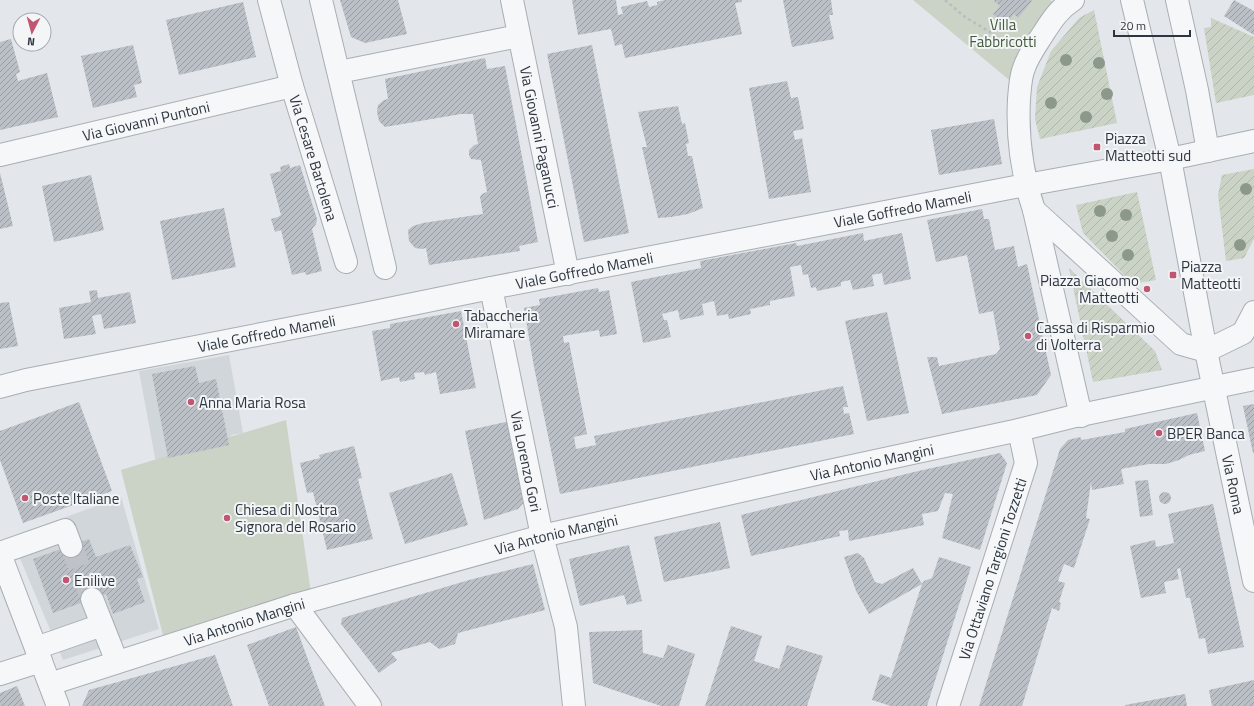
<svg xmlns="http://www.w3.org/2000/svg" width="1254" height="706" viewBox="0 0 1254 706" font-family="'Titillium Web',sans-serif">
<style>
.built{fill:#d1d6db}
.park{fill:#cad3c5}
.garden{fill:url(#garden-furrows)}
.building{fill:url(#building-hatch)}
.lines{fill:none;stroke-linecap:round;stroke-linejoin:round}
.minor-tunnel{stroke:#bfc3c8;stroke-width:22;stroke-dasharray:22 11;stroke-linecap:butt}
.minor-casing{stroke:#a9aeb4;stroke-width:24}
.path{stroke:#b9bdc1;stroke-width:2.5;stroke-dasharray:3 3;stroke-linecap:butt}
.minor{stroke:#f5f7f8;stroke-width:22}
.tree{fill:#8c998a}
.poi-dot{fill:#c15671;stroke:#f3f5f7;stroke-width:1.5}
.labels{text-anchor:middle;dominant-baseline:central;stroke-width:4;stroke-linejoin:round;paint-order:stroke}
.park-label{font-size:15px;fill:#445a3b;stroke:#f3f5f7}
.street-label{font-size:15px;fill:#2d3640;stroke:#f3f5f7}
.poi-label{font-size:15px;fill:#2d3640;stroke:#f3f5f7;text-anchor:start}
</style>
<defs>
<pattern id="garden-furrows" width="10" height="10" patternUnits="userSpaceOnUse"><rect width="10" height="10" fill="#cad3c5"/><path d="M-1 1l2-2M0 10L10 0M9 11l2-2" fill="none" stroke="#aeb6aa"/></pattern>
<pattern id="building-hatch" width="6" height="6" patternUnits="userSpaceOnUse"><rect width="6" height="6" fill="#bbc0c6"/><path d="M-1 1l2-2M0 6l6-6M5 7l2-2" fill="none" stroke="#989da2"/></pattern>
</defs>
<rect width="100%" height="100%" fill="#e3e6ea"/>
<path class="built" d="M229,355L243,433L231,435L233,450L156,463L139,371Z
M121,497L159,629L63,660L11,537Z"/>
<path class="park" d="M913,0H1050L1061,8L1020,89Z
M286,420L312,600L166,647L121,470Z"/>
<path class="garden" d="M1094,10L1117,123L1040,139L1035,119L1037,87L1051,51L1079,18Z
M1211,18L1254,37V95L1216,103L1204,28L1211,27Z
M1254,169V239L1244,258L1226,261L1218,195L1222,175Z
M1137,192L1156,280L1133,284L1083,233L1076,205Z
M1069,268L1155,351L1162,370L1093,382Z"/>
<path class="building" d="M340,0H398L407,34L365,43L351,37Z
M572,0H616L618,15L623,14L621,7L647,1L649,7L657,5V2L665,0H742V2L735,3L742,34L625,58L622,44L615,46L611,29L578,35Z
M783,0H831L833,15H829L834,39L792,47Z
M995,0H1031L1032,1L1018,18L1014,14L1005,25L993,14L1000,6L994,1Z
M1234,0L1254,11V35L1224,16Z
M243,2L256,57L179,75L166,20Z
M11,39L20,72L16,74L18,81L47,73L58,117L0,130V42Z
M133,45L142,83L134,85L137,97L93,108L81,56Z
M592,45L629,233L584,242L547,54Z
M485,58L487,69L505,66L538,242L519,246L520,251L429,265L426,248L422,249L415,248L409,241L408,230L413,226L423,223L483,214L480,197L482,194L487,192L481,160L471,159L469,155V150L474,145L478,144L473,114H461L385,127L379,121L377,112L378,105L384,100L388,99L385,79Z
M787,81L791,98L798,97L804,129L793,131L795,140L802,138L811,192L769,199L749,88Z
M678,106L682,124L685,123L689,143L686,144L688,156H692L703,208L688,214L671,217L658,218L642,147H647L638,112Z
M994,119L1002,164L939,175L931,130Z
M289,164L290,168L300,165L317,219L316,224L312,229L322,271L306,275L305,272L292,275L281,230L275,232L271,219L278,217L281,215L270,174L281,171L280,167Z
M0,173L13,226L0,229Z
M91,175L104,230L54,242L42,186Z
M224,208L236,267L172,280L160,221Z
M982,209L984,219H989L995,250L1014,246L1018,267L1027,264L1051,375L1037,395L942,414L927,357H937L939,366L996,354L1000,349L993,311L979,314L967,255L936,262L927,220Z
M863,233L864,241L902,233L911,279L884,285L882,273L872,275L874,286L853,290L850,280L841,282V286L817,291L816,287L811,288L808,274L803,275L801,265L790,267L795,296L770,301V305L750,309L751,314L729,319L728,314L717,316L714,301L702,304L704,315L680,320L678,310L662,314L664,320H667L671,337L643,343L631,282L701,268L700,261L796,243L797,246Z
M598,288L599,292L609,290L617,334L600,337L599,330L563,336L564,343L569,342L587,434L574,437L576,449L596,445L594,436L843,386L848,407H843L844,414L849,413L854,434L560,494L534,367L524,308L540,305L539,299Z
M97,290L98,298L130,292L136,323L104,329L101,314L92,316L96,334L64,339L59,308L91,302L89,291Z
M9,302L18,346L0,349V303Z
M461,311L476,388L440,394L436,372L425,375L424,372L414,373L415,379L400,382L399,377L381,381L372,331L390,328V324Z
M887,312L909,413L867,421L845,321Z
M195,366L199,383L216,379L229,445L168,458L152,374Z
M79,402L112,491L23,523L0,460V431Z
M1254,404V453H1253L1243,406Z
M1197,413L1205,451L1189,455L1179,460L1166,464H1149L1121,469L1124,484L1092,490L1091,482L1086,518L1090,519L1074,568L1064,564L1058,581L1065,583L1059,602L1061,603L1059,611L1052,608L1022,706H979L1060,449L1068,440L1080,437L1082,440L1114,434L1125,432V429Z
M510,421L526,500L518,509L484,520L465,431Z
M354,446L362,478L358,479L373,539L327,550L313,492L307,493L300,463L320,458L319,455Z
M1000,453L1007,463L980,550L942,538L953,494L945,493L938,511L922,514L924,525L849,541L848,530L839,531L840,536L751,556L741,515L914,472Z
M452,473L468,525L405,544L389,493Z
M1148,480L1153,515L1140,517L1135,481Z
M1159 498a6 6 0 1 1 12 0a6 6 0 1 1-12 0Z
M1213,504L1244,647L1208,654L1205,638L1199,639L1190,598H1186L1180,568L1177,569L1179,579L1164,582L1166,593L1141,598L1130,546L1155,540L1156,547L1174,543L1168,514Z
M720,522L730,568L664,582L654,537Z
M89,539L96,557L130,545L143,577L137,579L145,602L113,614L106,594L53,613L33,559Z
M629,545L642,601L627,605L624,595L580,606L569,559Z
M858,553L864,558L875,582L882,584L913,568L922,584L869,614L856,591L844,557Z
M939,557L971,567L927,706H891L872,700L880,674L891,678L922,584L924,581L932,578Z
M533,564L545,610L458,633L455,644L439,649L430,642L391,653L397,660L379,673L341,624L342,618L469,580Z
M731,626L762,636L754,661L779,669L787,645L823,656L807,706H705Z
M296,627L325,706H269L247,645Z
M642,630L643,653L663,658L668,645L695,654L679,706H661L593,683L589,632Z
M215,655L233,706H82L89,690Z
M1254,680V706H1212L1209,690Z
M17,686L25,706H0V693Z
M1185,694L1187,706H1125V705Z"/>
<g class="lines">
<path class="minor-tunnel" d="M71,546L92,599"/>
<g class="minor-casing">
<g id="minor">
<path id="s1" d="M269,0L292,86L346,262"/>
<path d="M321,0L385,268"/>
<path id="s2" d="M512,0L568,274"/>
<path d="M1073,0C1059,9 1052,20 1043,34C1036,45 1028,56 1024,68C1020,78 1020,89 1019,99C1017,136 1022,174 1034,210L1081,416"/>
<path id="s3" d="M1132,0L1170,159L1206,351L1254,581"/>
<path d="M1177,0L1197,90L1208,151"/>
<path d="M339,72L519,36"/>
<path id="s4" d="M0,155L292,86"/>
<path d="M1034,210L1181,344L1206,351L1243,333L1254,312"/>
<path id="s5" d="M491,288L542,536L566,627L574,706"/>
<path id="s6" d="M0,387L26,380L359,315L491,288L1015,187L1170,159L1254,141"/>
<path d="M0,553L65,530L71,546"/>
<path d="M0,554L58,706"/>
<path d="M92,599L117,662"/>
<path d="M295,605L370,706"/>
<path d="M36,648L102,625"/>
<path d="M0,674L41,661"/>
<path id="s7" d="M50,684L295,605L542,536L829,471L1019,430L1071,417L1254,379"/>
<path id="s8" d="M948,706L1026,463L1019,430"/>
</g>
</g>
<path class="path" d="M945,0L965,17L1010,44"/>
<use href="#minor" class="minor"/>
</g>
<g class="tree">
<circle cx="1066" cy="60" r="6"/>
<circle cx="1099" cy="63" r="6"/>
<circle cx="1107" cy="94" r="6"/>
<circle cx="1051" cy="103" r="6"/>
<circle cx="1086" cy="117" r="6"/>
<circle cx="1246" cy="189" r="6"/>
<circle cx="1100" cy="211" r="6"/>
<circle cx="1126" cy="215" r="6"/>
<circle cx="1112" cy="236" r="6"/>
<circle cx="1240" cy="245" r="6"/>
<circle cx="1128" cy="255" r="6"/>
</g>
<g class="poi-dot">
<rect x="1093" y="143" width="8" height="8" rx="2"/>
<rect x="1169" y="271" width="8" height="8" rx="2"/>
<circle cx="1147" cy="289" r="4"/>
<circle cx="456" cy="324" r="4"/>
<circle cx="1028" cy="336" r="4"/>
<circle cx="191" cy="402" r="4"/>
<circle cx="1159" cy="433" r="4"/>
<circle cx="25" cy="498" r="4"/>
<circle cx="227" cy="518" r="4"/>
<circle cx="66" cy="580" r="4"/>
</g>
<g class="labels">
<g class="park-label">
<text x="1003" y="24">Villa<tspan x="1003" dy="17">Fabbricotti</tspan></text>
</g>
<g class="street-label">
<text stroke="none"><textPath href="#s4" startOffset="150">Via Giovanni Puntoni</textPath></text>
<text stroke="none"><textPath href="#s2" startOffset="140">Via Giovanni Paganucci</textPath></text>
<text stroke="none"><textPath href="#s1" startOffset="164">Via Cesare Bartolena</textPath></text>
<text stroke="none"><textPath href="#s6" startOffset="920">Viale Goffredo Mameli</textPath></text>
<text stroke="none"><textPath href="#s6" startOffset="596">Viale Goffredo Mameli</textPath></text>
<text stroke="none"><textPath href="#s6" startOffset="272">Viale Goffredo Mameli</textPath></text>
<text stroke="none"><textPath href="#s5" startOffset="177">Via Lorenzo Gori</textPath></text>
<text stroke="none"><textPath href="#s7" startOffset="852">Via Antonio Mangini</textPath></text>
<text stroke="none"><textPath href="#s3" startOffset="495">Via Roma</textPath></text>
<text stroke="none"><textPath href="#s7" startOffset="528">Via Antonio Mangini</textPath></text>
<text stroke="none"><textPath href="#s8" startOffset="144">Via Ottaviano Targioni Tozzetti</textPath></text>
<text stroke="none"><textPath href="#s7" startOffset="204">Via Antonio Mangini</textPath></text>
</g>
<g class="poi-label">
<text x="1105" y="138">Piazza<tspan x="1105" dy="17">Matteotti sud</tspan></text>
<text x="1181" y="266">Piazza<tspan x="1181" dy="17">Matteotti</tspan></text>
<text x="1139" y="280" text-anchor="end">Piazza Giacomo<tspan x="1139" dy="17">Matteotti</tspan></text>
<text x="464" y="315">Tabaccheria<tspan x="464" dy="17">Miramare</tspan></text>
<text x="1036" y="327">Cassa di Risparmio<tspan x="1036" dy="17">di Volterra</tspan></text>
<text x="199" y="402">Anna Maria Rosa</text>
<text x="1167" y="433">BPER Banca</text>
<text x="33" y="498">Poste Italiane</text>
<text x="235" y="509">Chiesa di Nostra<tspan x="235" dy="17">Signora del Rosario</tspan></text>
<text x="74" y="580">Enilive</text>
</g>
</g>
<g transform="translate(32 32) rotate(186)"><circle r="19" fill="#f3f5f7" stroke="#a4a9ae"/>
<path d="M0-3L7 15L0 10L-7 15Z" fill="#c15671"/>
<text y="-6" font-size="11" font-weight="bold" text-anchor="middle" fill="#2d3640">N</text>
</g>
<path d="M1114 30v6h76v-6" fill="none" stroke="#2d3640" stroke-width="2"/>
<text x="1120" y="30" font-size="12" fill="#2d3640" stroke="#f3f5f7" stroke-width="3" paint-order="stroke">20 m</text>
</svg>
